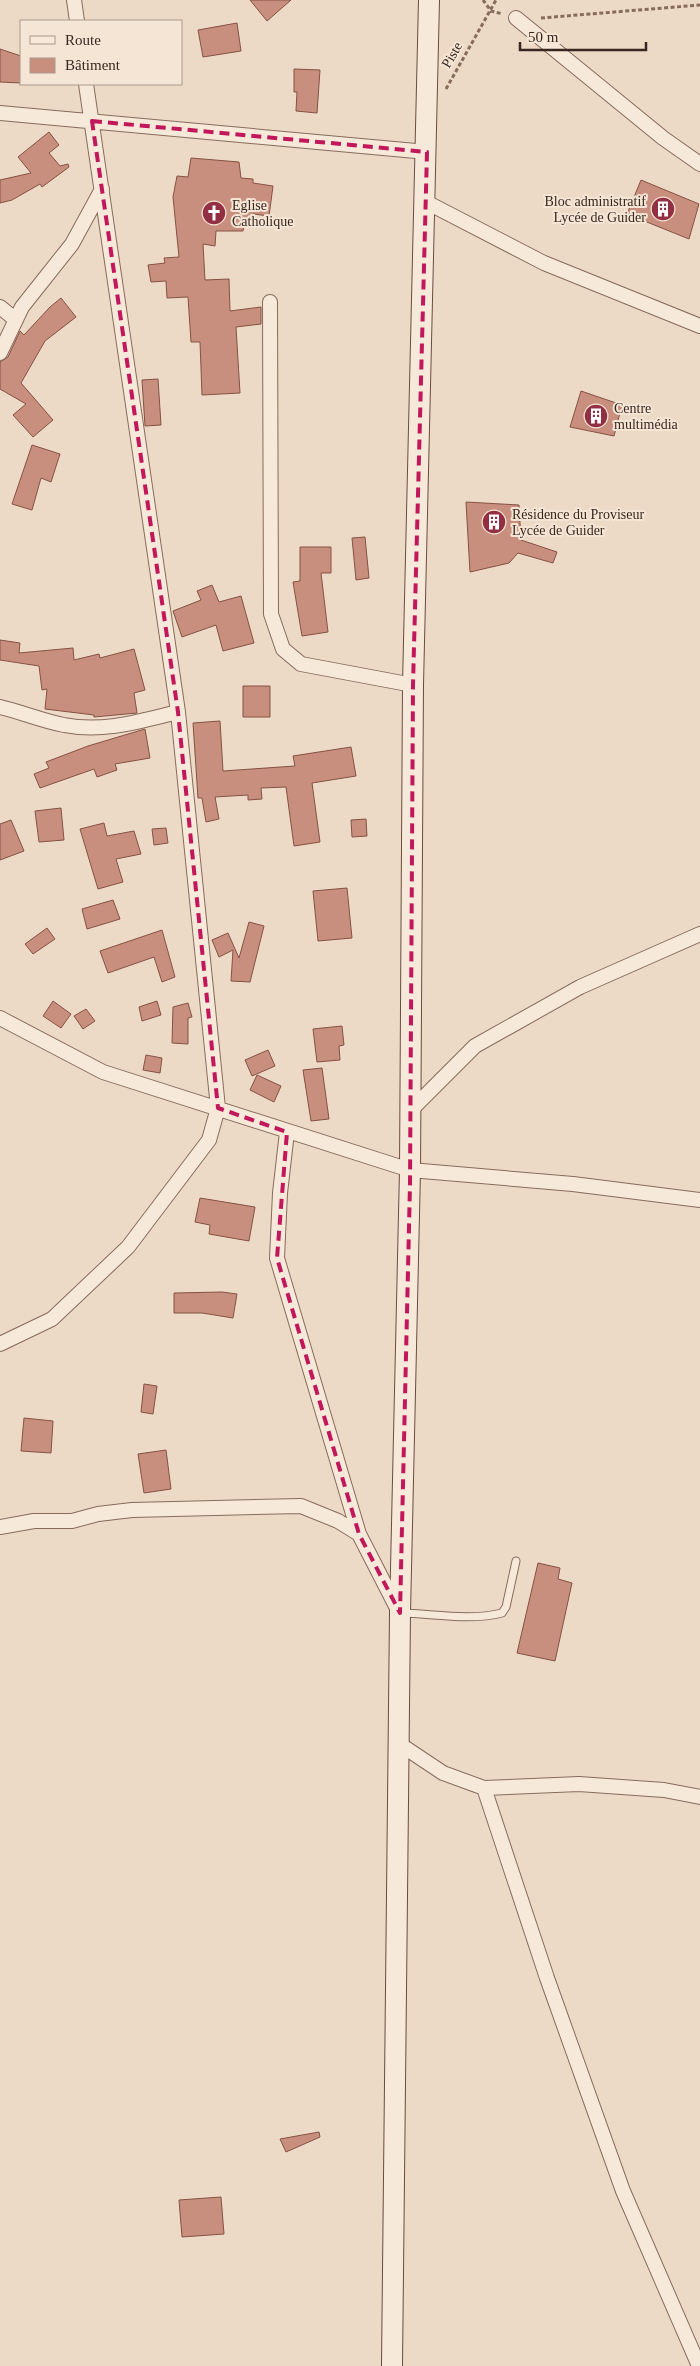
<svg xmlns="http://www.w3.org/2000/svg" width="700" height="2366" viewBox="0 0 700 2366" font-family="Georgia,serif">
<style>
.building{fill:#c98f7e;stroke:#855143}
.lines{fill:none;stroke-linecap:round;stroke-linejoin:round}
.service-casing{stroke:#876b5d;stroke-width:9}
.minor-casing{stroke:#876b5d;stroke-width:16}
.secondary-casing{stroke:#694c40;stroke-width:22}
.path{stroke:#876b5d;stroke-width:3;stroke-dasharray:4 2.5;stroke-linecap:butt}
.service{stroke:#f7e9d9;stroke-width:7}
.minor{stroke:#f7e9d9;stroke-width:14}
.secondary{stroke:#f7e9d9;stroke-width:20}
.marked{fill:none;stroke:#c2185b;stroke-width:4;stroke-dasharray:10 6;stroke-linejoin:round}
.labels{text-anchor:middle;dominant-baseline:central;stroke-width:4;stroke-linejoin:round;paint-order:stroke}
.street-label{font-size:14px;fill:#382720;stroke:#f4e5d5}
.poi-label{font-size:14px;fill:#382720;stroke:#f4e5d5;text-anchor:start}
</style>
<rect width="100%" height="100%" fill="#ecdac6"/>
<path class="building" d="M250,0H291L267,21Z
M237,23L241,51L203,57L198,30Z
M0,49L21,56V83L0,82Z
M294,69L320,70L317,113L296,111L297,92H294Z
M49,132L59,145L49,153L60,166L68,164L69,167L42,187L40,184L12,200L0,203V180L31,173L18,157Z
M191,158L239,162L241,178L253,179V183L273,186L269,216L253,214L254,227L244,226L243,231H216L215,246L203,244L205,280L229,279L230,311L261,307V324L236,327L240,393L202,395L200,342H191L188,297L167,298L166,281L151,282L148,265L165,263L164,258L179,257L173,197L177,176L188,177Z
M641,180L699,204L689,239L627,214Z
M61,298L76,317L45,341L21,383L53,420L33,437L13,415L26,404L0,389V362L8,357L20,331L24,335L50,307Z
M158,379L161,425L145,426L142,380Z
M581,391L622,405L614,436L570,427Z
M32,445L60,454L51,482L41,478L32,510L12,504Z
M466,502L519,505L521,540L557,552L553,563L518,553L509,563L470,572Z
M365,537L369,578L356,580L352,538Z
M300,547H331V573H321L328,632L302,636L293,582L300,581Z
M212,585L219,602L241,596L254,643L223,651L216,625L182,637L173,611L201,600L197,591Z
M0,640L20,643L19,653L73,648L74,660L99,654L100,658L134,649L145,690L134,693L137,713L94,717V715L45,709L47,689L42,690L39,666L0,660Z
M243,686H270V717H243Z
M220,721L223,771L295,766L293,756L351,747L356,776L312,783L320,842L294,846L286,787L261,788L262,799L248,800V795L215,797L219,819L206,822L202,798H198L193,723Z
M145,729L150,758L115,764L117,770L97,777L94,769L40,788L34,774L49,768L46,762L88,746Z
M61,808L64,840L39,842L35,811Z
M366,819L367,836L352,837L351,820Z
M11,820L24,851L0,860V824Z
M104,823L107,836L134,831L141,854L116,859L123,882L98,889L80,829Z
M166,828L168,843L154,845L152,829Z
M347,888L352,938L318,941L313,891Z
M113,900L120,919L87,929L82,909Z
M249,922L264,926L250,982L231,981L233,950L219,957L212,940L228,933L239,958Z
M47,928L55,939L33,954L25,944Z
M162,930L175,977L162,982L154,957L108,973L100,951Z
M53,1001L71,1014L61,1028L43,1016Z
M157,1001L161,1015L142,1021L139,1007Z
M188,1003L192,1017L188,1018V1044L172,1043L173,1007Z
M86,1009L95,1021L83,1029L74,1016Z
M342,1026L344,1045L339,1046L340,1060L317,1062L313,1029Z
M268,1050L275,1066L252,1076L245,1060Z
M146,1055L162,1058L160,1073L143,1070Z
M322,1068L329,1119L311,1121L303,1070Z
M257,1075L281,1086L274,1102L250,1090Z
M200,1198L255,1207L249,1241L209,1234L210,1225L195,1222Z
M222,1292L237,1294L233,1318L202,1313H174V1293Z
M144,1384L157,1386L153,1414L141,1412Z
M24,1418L53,1421L51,1453L21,1451Z
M166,1450L171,1489L144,1493L138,1454Z
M538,1563L560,1568L558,1579L572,1583L555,1661L517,1653Z
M319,2132L320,2137L286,2152L280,2139Z
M221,2197L224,2234L182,2237L179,2200Z"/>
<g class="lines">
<g class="service-casing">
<path id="service" d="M402,1613C434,1614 471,1621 502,1613L506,1607L516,1561"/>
</g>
<g class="minor-casing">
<path id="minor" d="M74,0L77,21
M516,18L663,138L700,164
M0,113L427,152
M426,202L544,263L700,326
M270,302L271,614L283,649L301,664L413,685
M0,307L16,320
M0,353L22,307L72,244L102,189
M0,707C22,712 42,721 64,725C103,733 141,721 178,712
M0,1018L103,1072L410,1170L573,1184L700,1200
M411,1110L475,1046L580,987L700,934
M287,1132L280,1193L277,1258L359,1534L399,1612
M0,1344L52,1319L128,1247L209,1140L218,1108L178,712L86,84
M0,1527L34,1521H72L98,1514L132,1510L301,1506L338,1521L359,1534
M398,1743L443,1773L484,1788L579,1784L664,1790L700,1797
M484,1788L547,1978L623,2191L699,2366"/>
</g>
<g class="secondary-casing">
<path id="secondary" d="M392,2366L400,1613L410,1170L413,685L429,0"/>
</g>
<path class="path" d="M483,0L491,11L503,14
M541,18L700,5
M446,89L496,0"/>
<use href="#service" class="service"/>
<use href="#minor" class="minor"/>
<use href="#secondary" class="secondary"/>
</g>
<path class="marked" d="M92,121L427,152L413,685L410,1184L400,1613L359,1534L277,1258L287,1132L218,1108L178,712Z"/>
<defs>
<g id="building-disc" transform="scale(1.25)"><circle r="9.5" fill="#932f43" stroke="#f4e5d5"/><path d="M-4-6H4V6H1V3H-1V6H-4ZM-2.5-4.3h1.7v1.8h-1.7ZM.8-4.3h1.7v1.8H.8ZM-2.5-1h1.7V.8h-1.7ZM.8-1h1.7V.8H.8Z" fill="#fff"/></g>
<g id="church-disc" transform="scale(1.25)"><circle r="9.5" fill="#932f43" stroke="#f4e5d5"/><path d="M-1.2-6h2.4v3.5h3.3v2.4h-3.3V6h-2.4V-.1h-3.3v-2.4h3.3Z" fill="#fff"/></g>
</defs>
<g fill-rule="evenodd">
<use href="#building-disc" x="663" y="209"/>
<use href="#church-disc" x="214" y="213"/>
<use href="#building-disc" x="596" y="416"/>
<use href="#building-disc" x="494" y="522"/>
</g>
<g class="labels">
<g class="street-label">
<text transform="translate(452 55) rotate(-60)">Piste</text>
</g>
<g class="poi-label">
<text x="646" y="201" text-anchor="end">Bloc administratif<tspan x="646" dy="16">Lycée de Guider</tspan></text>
<text x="232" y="205">Eglise<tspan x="232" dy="16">Catholique</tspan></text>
<text x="614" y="408">Centre<tspan x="614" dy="16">multimédia</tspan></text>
<text x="512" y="514">Résidence du Proviseur<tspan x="512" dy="16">Lycée de Guider</tspan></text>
</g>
</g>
<rect x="20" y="20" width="162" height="65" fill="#f4e5d5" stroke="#a9998d"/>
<rect x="30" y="36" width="25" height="8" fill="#f7e9d9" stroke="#a9998d"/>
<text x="65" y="45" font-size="15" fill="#382720">Route</text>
<rect x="30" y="58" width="25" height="15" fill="#c98f7e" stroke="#a9998d"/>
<text x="65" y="70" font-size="15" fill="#382720">Bâtiment</text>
<path d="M520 42v8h126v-8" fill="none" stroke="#382720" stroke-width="2.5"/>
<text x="528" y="42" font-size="15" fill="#382720" stroke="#f4e5d5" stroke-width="4" paint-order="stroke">50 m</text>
</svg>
